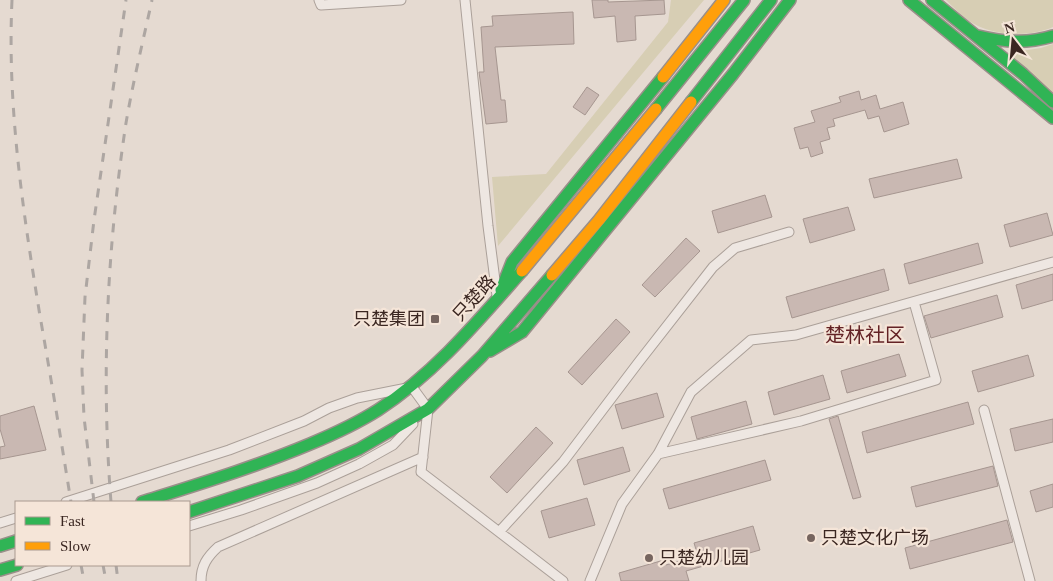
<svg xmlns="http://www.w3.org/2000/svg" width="1053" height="581" viewBox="0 0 1053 581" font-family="'Times New Roman','Noto Sans SC',serif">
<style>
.green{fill:#d7ceb4}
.building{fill:#c9b8b2;stroke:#a69690}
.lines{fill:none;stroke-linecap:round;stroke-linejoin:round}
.street-casing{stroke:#aba099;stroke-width:11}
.fast-casing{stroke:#9a8f8a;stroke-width:14}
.slow-casing{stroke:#9a8f8a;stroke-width:14}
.street{stroke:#eee7e2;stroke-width:9}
.fast{stroke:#30b455;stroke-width:11}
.slow{stroke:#ff9f0a;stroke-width:11}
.rail{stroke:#ada6a2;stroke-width:3;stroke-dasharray:9 9;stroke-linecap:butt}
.poi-dot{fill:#76655f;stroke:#f5e5d8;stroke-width:2}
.labels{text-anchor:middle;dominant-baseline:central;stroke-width:4.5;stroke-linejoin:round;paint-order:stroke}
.street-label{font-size:18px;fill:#3a2621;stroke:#f5e5d8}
.poi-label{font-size:18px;fill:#3a2621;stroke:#f5e5d8;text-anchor:start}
.quarter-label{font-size:20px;fill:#642326;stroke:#f5e5d8}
</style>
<rect width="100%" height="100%" fill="#e5dad1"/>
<path class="green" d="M671,0H704L498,246L492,177L546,174L668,22Z
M946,0H1053V27C1028,38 992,36 969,21C961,15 953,7 946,0Z
M1053,44V100L1011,61L1015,52L1041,48Z"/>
<path class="building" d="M592,0H608V2L664,0L665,14L635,16L636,40L617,42L615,16L594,18Z
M573,12L574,44L495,47L501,100H505L507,122L486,124L479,72H484L481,27L493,26L492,16Z
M587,87L599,95L585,115L573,107Z
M859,91L861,100L876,95L880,109L903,102L909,124L884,132L879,116L868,119L865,110L833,119L835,126L827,128L830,139L820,142L823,153L811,157L808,147L800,149L794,128L815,122L811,111L841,102L839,97Z
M957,159L962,178L874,198L869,179Z
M765,195L772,217L718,233L712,211Z
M848,207L855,230L810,243L803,219Z
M1047,213L1053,235L1010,247L1004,225Z
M686,238L700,251L655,297L642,285Z
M978,243L983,263L909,284L904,264Z
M884,269L889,290L792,318L786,297Z
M1053,274V300L1022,309L1016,285Z
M997,295L1003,317L931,338L924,316Z
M616,319L630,332L582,385L568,372Z
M899,354L906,376L847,393L841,371Z
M1028,355L1034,376L978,392L972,371Z
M823,375L830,399L774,415L768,392Z
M657,393L664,417L622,429L615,405Z
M746,401L752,424L697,439L691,417Z
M968,402L974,424L867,453L862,432Z
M34,406L46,450L0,459V447L5,446L0,429V416Z
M838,416L861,497L853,499L829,419Z
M1053,419V442L1015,451L1010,429Z
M536,427L553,443L507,493L490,477Z
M623,447L630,471L584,485L577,460Z
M765,460L771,480L669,509L663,489Z
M993,466L998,486L916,507L911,487Z
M1053,484V507L1036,512L1030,491Z
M587,498L595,525L549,538L541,511Z
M1007,520L1013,542L910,569L905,548Z
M753,526L760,550L686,571L689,581H621L619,573L664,560L666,565L698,556L694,543Z"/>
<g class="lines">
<g class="street-casing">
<path id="street" d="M319,0L321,5L401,0
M465,0L488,226L497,296
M984,410L1030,581
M658,454L801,421L936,380L914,302
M66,502L229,450L304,421L329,408L357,398L412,387L428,409L421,472L563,581
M0,523L16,518
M189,526L241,510L317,483L359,464L393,445L413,424
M499,532L563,462L638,363L713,267L735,248L789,232
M16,581L67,565
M201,581C201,566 207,557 218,547L423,457
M590,581L622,504L658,454L691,392L751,340L796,335L1053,262"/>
</g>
<g class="fast-casing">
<path id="fast" d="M909,0L1053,118
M932,0L1023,74L1053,102
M978,36C1004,42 1027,44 1053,36
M691,102L771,0
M656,109L744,0
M501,290L512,262L663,77
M490,351L522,332L733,74L790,0
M142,502C199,484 255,467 310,444C334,434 356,424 378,410C434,374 478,321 522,271
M189,512L298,476L359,449L428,409L482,356L552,275
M0,546L16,541
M0,570L17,565"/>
</g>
<g class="slow-casing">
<path id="slow" d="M663,77L724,0
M522,271L656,109
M552,275L599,220L691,102"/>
</g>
<use href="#street" class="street"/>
<use href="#fast" class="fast"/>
<use href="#slow" class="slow"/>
<path class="rail" d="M12,0C7,106 23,212 40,316C51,378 61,440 71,502
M94,502L84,417L82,370L85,297L94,220L126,0
M111,502C101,376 107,248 126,123C133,82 143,41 152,0
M81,565L84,581
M103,565L106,581
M116,565L118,581"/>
</g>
<g class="poi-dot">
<rect x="430" y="314" width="10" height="10" rx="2.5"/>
<circle cx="811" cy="538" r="5"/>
<circle cx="649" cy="558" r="5"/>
</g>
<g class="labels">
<g class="street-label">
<text transform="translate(474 298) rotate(-48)">只楚路</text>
</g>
<g class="poi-label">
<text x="425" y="319" text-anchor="end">只楚集团</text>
<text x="821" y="538">只楚文化广场</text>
<text x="659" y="558">只楚幼儿园</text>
</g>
<g class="quarter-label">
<text x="865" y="335">楚林社区</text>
</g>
</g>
<rect x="15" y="501" width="175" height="65" fill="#f5e5d8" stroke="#aa998f"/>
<rect x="25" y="517" width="25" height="8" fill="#30b455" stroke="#aa998f"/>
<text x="60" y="526" font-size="15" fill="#3a2621">Fast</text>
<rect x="25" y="542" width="25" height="8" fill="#ff9f0a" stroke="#aa998f"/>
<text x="60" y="551" font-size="15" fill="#3a2621">Slow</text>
<g transform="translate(1013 40) rotate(344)" stroke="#f5e5d8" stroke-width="4" paint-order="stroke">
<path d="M0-4L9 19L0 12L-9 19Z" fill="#3a2621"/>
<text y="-8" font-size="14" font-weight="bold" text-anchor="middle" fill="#3a2621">N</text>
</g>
</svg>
